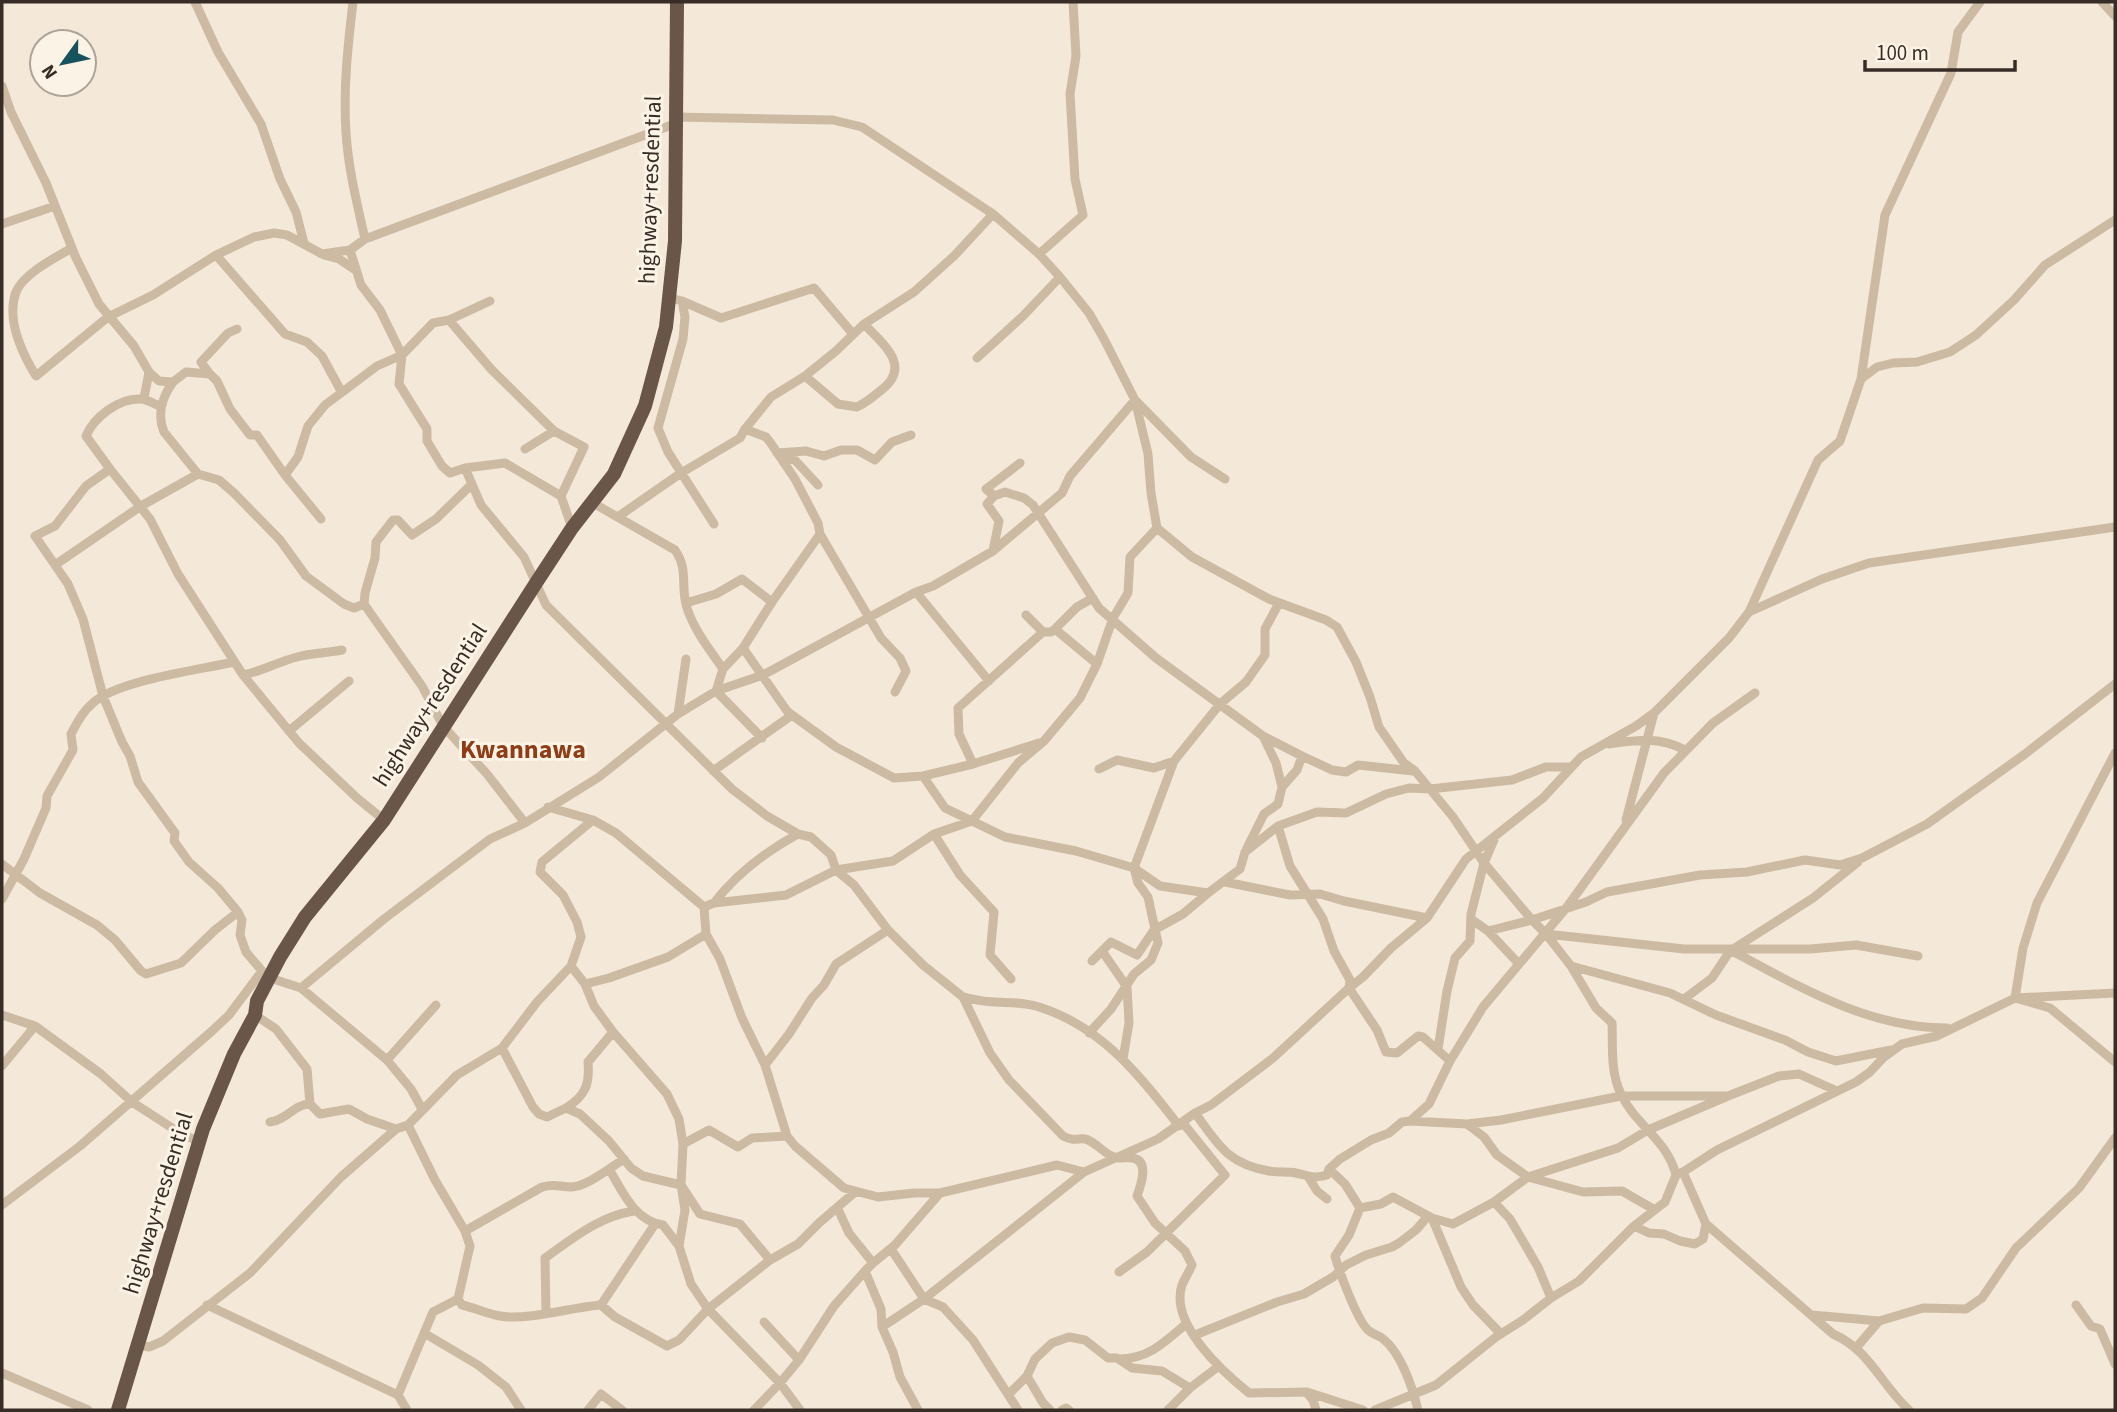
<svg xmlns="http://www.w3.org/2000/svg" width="2117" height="1412" viewBox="0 0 2117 1412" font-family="'Source Sans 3',sans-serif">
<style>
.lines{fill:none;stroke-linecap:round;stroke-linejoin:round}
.minor{stroke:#cdbaa3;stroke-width:9}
.trunk{stroke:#6a5648;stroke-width:14}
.labels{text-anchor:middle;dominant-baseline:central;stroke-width:6;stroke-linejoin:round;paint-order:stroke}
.street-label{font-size:23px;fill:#372d26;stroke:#fbf3e5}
.quarter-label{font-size:26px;font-weight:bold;fill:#8e3d17;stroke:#fbf3e5}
</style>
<rect width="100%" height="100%" fill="#f4e9d8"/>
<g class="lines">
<path class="minor" d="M195,2L218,52L261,124L280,179L296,212L304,243
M353,2C348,45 343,88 346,132C348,168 357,203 365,239
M2102,2L2115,16
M2,86L11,112L46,183L76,258L99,304L134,346L149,372L159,381L173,382L186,372L210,374L217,381L230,409L250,435H257L285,475L321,519
M676,117L833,120L862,127L993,214L1039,254L1060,277L1089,313L1104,339L1135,400L1148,454L1151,493L1157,528L1192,557L1269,599L1326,620L1337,627L1356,662L1370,697L1379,727L1404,763L1415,771L1453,817L1484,863L1471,914L1470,941L1455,958L1447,991L1438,1049
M2,224L55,206
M72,248C56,257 23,274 16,292C6,319 22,353 36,376L108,317L153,295L216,255L254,237L274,233L287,235L322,254L350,250L361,285L380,310L402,355L399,384L427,429V441L442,466L450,473L465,468L505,463L561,496L572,528
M350,250L365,239L677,123
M1039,254L1083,215L1075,179L1070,94L1076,56L1073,2
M216,255L285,334L307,342L322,356L341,391
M324,255L339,259L354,269
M670,298L682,301L685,317L683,339L658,428L668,452L714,524
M682,301L721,318L814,288L853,334
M449,320L491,369L554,431L584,447L561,496
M977,358L1023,316L1060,277
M209,373L201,362L228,333L237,329
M805,376L838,404L857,407C865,403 873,397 880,391C913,367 884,345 864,324
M1861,379L1885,215L1951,73L1958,32L1980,2
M173,382C162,397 157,415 164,432L198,474L219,480L234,493L280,540L306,576L344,604L354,608L364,604
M144,398L149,372
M161,407C155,404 147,399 140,399C119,398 94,417 86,436L110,469L150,519L178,574L243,675L299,743L357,798L384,820
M745,429L771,397L805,376L836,351L864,324L914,292L954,256L993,214
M525,449L554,431
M777,453L806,451L824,456L841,450H857L875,460L892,442L911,435
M784,463L793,458L818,485
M465,468L481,505L524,557L546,605L732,789L767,816L798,834L811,837L831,855L836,870L854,885L888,930L923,965L963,997L990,1053L1009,1080L1063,1136C1076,1142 1074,1138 1085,1139C1095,1141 1104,1154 1114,1157C1119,1159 1126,1157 1132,1158C1150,1160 1141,1185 1137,1196L1155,1223L1185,1251L1192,1265C1189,1272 1185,1278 1182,1285C1169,1324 1223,1372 1249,1393L1307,1392L1363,1410
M110,469L86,486L55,526L35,536L55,565L141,506L198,474
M285,475L298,457L308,426L325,405L377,366L402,355L433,323L449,320L490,301
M471,485L436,519L412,535L398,520H393L376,542L375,558L365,593L364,604L422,686L443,726L487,774L525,823
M994,496L986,489L1020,463
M593,503L675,550C689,570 680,586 687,608C694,630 710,650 723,669L743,648L787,711L792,715L836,747L894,778L923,776L945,808L972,821L1018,763L1044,741L1080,698L1097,664L1113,618L1128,593L1130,557L1157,528
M619,516L681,473L740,438L745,429L766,437L770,442L795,479L818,523L820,534L881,638L900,658L906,671L895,692
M993,551L999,521L987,504L994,496L1005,492L1024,498L1033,505L1099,608L1156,658L1263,736L1276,763L1282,787
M55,565L68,584L83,619L103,696L122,742L130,756L138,782L175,833L174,841L189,862L218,888L238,912L242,920L240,935L246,952L262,971L270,978L301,988L387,1060L411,1089L422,1109
M916,592L989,681
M686,603L716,594L742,579L772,602
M1749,612L1818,460L1840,441L1861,379L1877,367L1893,363L1917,362L1950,352L1976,335L2014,300L2045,265L2115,220
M1026,615L1043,632H1051L1055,629L1097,664
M1055,629L1077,607L1093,598
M743,648L772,602L820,534
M723,669L716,691L762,738
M243,675C262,671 278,662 297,657C312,653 327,653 342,650
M678,714L686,659
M289,731L349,681
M1263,736L1302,756
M1609,744C1639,740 1657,736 1685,750
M2115,753L2037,903L2023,948L2015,998L2115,993
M973,764L959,734L958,708L1043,632
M1099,769L1117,760L1154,768L1174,761
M713,771L792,715
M923,776L973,764L1039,743
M548,807L593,820L616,833L704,907L706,934L720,959L742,1018L765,1065L787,1136L795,1146L844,1188L878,1197L914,1193H940L1057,1165L1084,1172
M1626,820L1654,713
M1278,826L1290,866L1323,919L1334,951L1350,980L1349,988L1377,1030L1386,1052L1397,1053L1418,1036L1423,1037L1450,1061
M934,834L960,875L994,912L990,955L1011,979
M1494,840L1484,863L1532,920L1586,902L1607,892L1700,875L1747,872L1805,860L1840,865L1862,858L1927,824L2025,754L2115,684
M1247,848L1264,814L1278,804L1282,787L1297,770L1302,756L1332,770L1346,772L1358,765L1413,771
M2,864L40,893L97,925L115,940L141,971L146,974L181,963L215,930L238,912
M1225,882L1290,895L1320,894L1344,901L1427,918
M2,899L24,859L46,808L47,796L73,750L71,734C77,723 83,711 93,703C118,680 199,670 234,662
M714,903C737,873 765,852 798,834
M704,907L714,903L786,895L836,870L893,861L934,834L972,821L1005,837L1076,851L1134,868L1160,886L1208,893L1240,869L1245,852L1278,826L1317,812L1346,813L1386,794L1409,788L1430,789L1512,780L1546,767H1570
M1471,919L1488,931L1532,920L1546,934L1571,966L1670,993L1716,1015L1785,1040L1808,1052L1836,1061L1891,1050
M1488,931L1519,964
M1546,934L1684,949H1810L1856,945L1918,956
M1102,951L1127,987L1129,1023L1123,1059
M1732,951C1800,987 1868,1028 1947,1028
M1092,961L1111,942L1137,955L1154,930L1183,914L1208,893
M571,966L585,984L594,1006L613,1032L667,1094L679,1119L683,1144L681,1185L685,1210L679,1246L691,1284L708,1309L780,1383L800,1410
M1571,966L1596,1008L1612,1023C1613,1046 1610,1072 1621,1094C1635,1125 1667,1139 1676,1175L1683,1172
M585,984L609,978L668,957L706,934
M301,988L384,919L490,839L525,823L599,777L678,714L716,691L763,675L916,592L933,586L993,551L1062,493L1070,476L1135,400L1191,457L1225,479
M963,997C973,999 984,1002 995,1002C1011,1003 1026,1002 1042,1008C1103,1028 1142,1078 1179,1126
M1684,999L1712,978L1730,951L1813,898L1858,862
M2,1015L35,1026L101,1074L132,1102L183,1135L199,1141
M255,1015L276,1029L307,1069L310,1104
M1089,1033L1111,1009L1134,974L1151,960L1158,943L1148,897L1138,883L1134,868L1174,761L1220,704L1246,682L1265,655V629L1279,603
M502,1048L533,1107L539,1114L547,1117L566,1108L580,1114L609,1141L631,1168L643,1176L681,1185L700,1214L740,1224L770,1260
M387,1060L436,1005
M765,1065L789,1034L812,998L824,985L836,964L888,930
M2,1066L35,1026
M566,1108C585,1096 590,1085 588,1062L613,1032
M1195,1113C1218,1144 1227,1164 1269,1171C1278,1173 1287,1171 1296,1173C1311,1176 1311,1179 1327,1175L1329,1169L1345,1184L1360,1208L1381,1204L1393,1197L1432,1218L1453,1224L1494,1202L1528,1177L1618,1148L1648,1130L1728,1096
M1410,1121L1467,1124L1501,1120L1621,1096H1728L1779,1076L1799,1074L1837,1091
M270,1122C287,1120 294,1104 310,1104L320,1114L349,1109L367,1119L396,1129
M1467,1124L1484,1137L1497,1155L1528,1177L1583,1192L1622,1191L1655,1210
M408,1125L435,1180L465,1231L470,1246L458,1299L462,1305C475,1308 488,1314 500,1316C527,1321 572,1307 601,1305L615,1317L667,1346L679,1340L708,1309L770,1260L798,1244L819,1223L855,1192
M683,1144L709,1130L738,1147L752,1138L787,1136
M624,1159L609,1169C622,1190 634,1221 663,1225L679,1246
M1329,1169L1340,1159L1371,1140L1389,1133L1402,1122L1410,1121L1429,1104L1450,1061L1483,1007L1567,907L1664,773L1713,723L1755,693
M1309,1178L1317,1191L1327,1199
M2,1205L80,1146L212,1031L229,1015L262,971
M1360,1208L1349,1235L1335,1256C1339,1271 1357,1320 1368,1330C1372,1334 1378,1335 1382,1338C1401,1352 1413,1389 1418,1410
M838,1209L849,1233L873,1263L865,1271L881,1309L882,1327L893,1352L900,1377L918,1410
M1432,1218L1461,1287L1473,1305L1501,1334
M1706,1224L1683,1172L1717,1150L1856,1082L1870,1072L1884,1057L1902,1044L1937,1036L2015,998L2050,1008L2115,1062
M1634,1226L1665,1202L1676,1175
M465,1231L542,1187C555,1183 559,1187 572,1187C585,1186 598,1176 609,1169
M891,1249L924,1299L943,1307L973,1340L1018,1410
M873,1263L895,1245L940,1193
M1119,1272L1147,1252L1225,1175L1183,1123
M1551,1298L1579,1281L1634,1226L1649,1233L1664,1234L1680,1241L1695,1244L1703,1239L1706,1224L1833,1334C1870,1350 1881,1385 1909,1410
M207,1305L398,1395
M601,1305L655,1224
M2076,1305L2091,1326L2100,1329L2115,1364
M546,1313L545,1258C573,1238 600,1216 634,1211
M1812,1315L1879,1321
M764,1322L799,1360
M882,1327L924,1299L1084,1172L1158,1139L1195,1113L1211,1105L1273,1058L1349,988L1363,977L1391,948L1427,918L1466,859L1543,798L1581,757L1636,726L1654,713L1729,638L1749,612L1822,579L1869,563L2115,527
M424,1333L478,1365L506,1387L521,1410
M1195,1335L1277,1302L1304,1294L1333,1277L1346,1265L1366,1255L1392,1247L1399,1243L1416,1230L1428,1216
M138,1345L149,1347L163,1341L250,1273L341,1177L396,1129L408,1125L457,1075L502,1048L537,1002L571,966L581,937L577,922L563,895L540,872L542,862L593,820
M1856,1348L1879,1321L1923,1308L1966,1309L1982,1298L2016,1248L2079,1188L2115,1138
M1119,1359C1148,1359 1165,1342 1186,1324
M2,1373L88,1410
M1027,1376L1043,1403L1050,1410
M1009,1394L1027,1376L1035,1359L1052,1343L1069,1337L1085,1340L1108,1358H1117L1132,1368L1162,1371L1190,1388
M1308,1394L1313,1400L1316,1410
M407,1410L398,1395L433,1312L458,1299
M588,1410L601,1394L622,1410
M754,1410L780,1383L799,1360L834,1306L865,1271
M1062,1410L1066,1408L1069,1410
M1168,1410L1190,1388L1219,1366
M1375,1410L1436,1385L1496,1337L1523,1320L1551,1298L1538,1267L1510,1219L1494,1202"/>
<path class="trunk" d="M118,1410L203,1129L234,1054L255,1015L257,1001L280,957L305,917L384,820L536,583L572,528L614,474L645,406L666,327L675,241L677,2"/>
</g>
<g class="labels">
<g class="street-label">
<text transform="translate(650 190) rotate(-88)">highway+resdential</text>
<text transform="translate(430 705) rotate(-57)">highway+resdential</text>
<text transform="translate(158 1203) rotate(-73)">highway+resdential</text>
</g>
<g class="quarter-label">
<text x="523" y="749">Kwannawa</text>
</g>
</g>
<rect width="2117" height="1412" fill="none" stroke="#372d26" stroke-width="7"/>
<g transform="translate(63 63) rotate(237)"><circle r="33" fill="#fbf3e5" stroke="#ada499" stroke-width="2"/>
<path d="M0-5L12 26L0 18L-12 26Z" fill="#17535d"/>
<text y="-10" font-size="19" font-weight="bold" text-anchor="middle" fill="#372d26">N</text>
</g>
<path d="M1865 60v10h150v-10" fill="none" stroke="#372d26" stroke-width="3.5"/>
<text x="1876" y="60" font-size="21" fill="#372d26" stroke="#fbf3e5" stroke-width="5" paint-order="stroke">100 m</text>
</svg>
